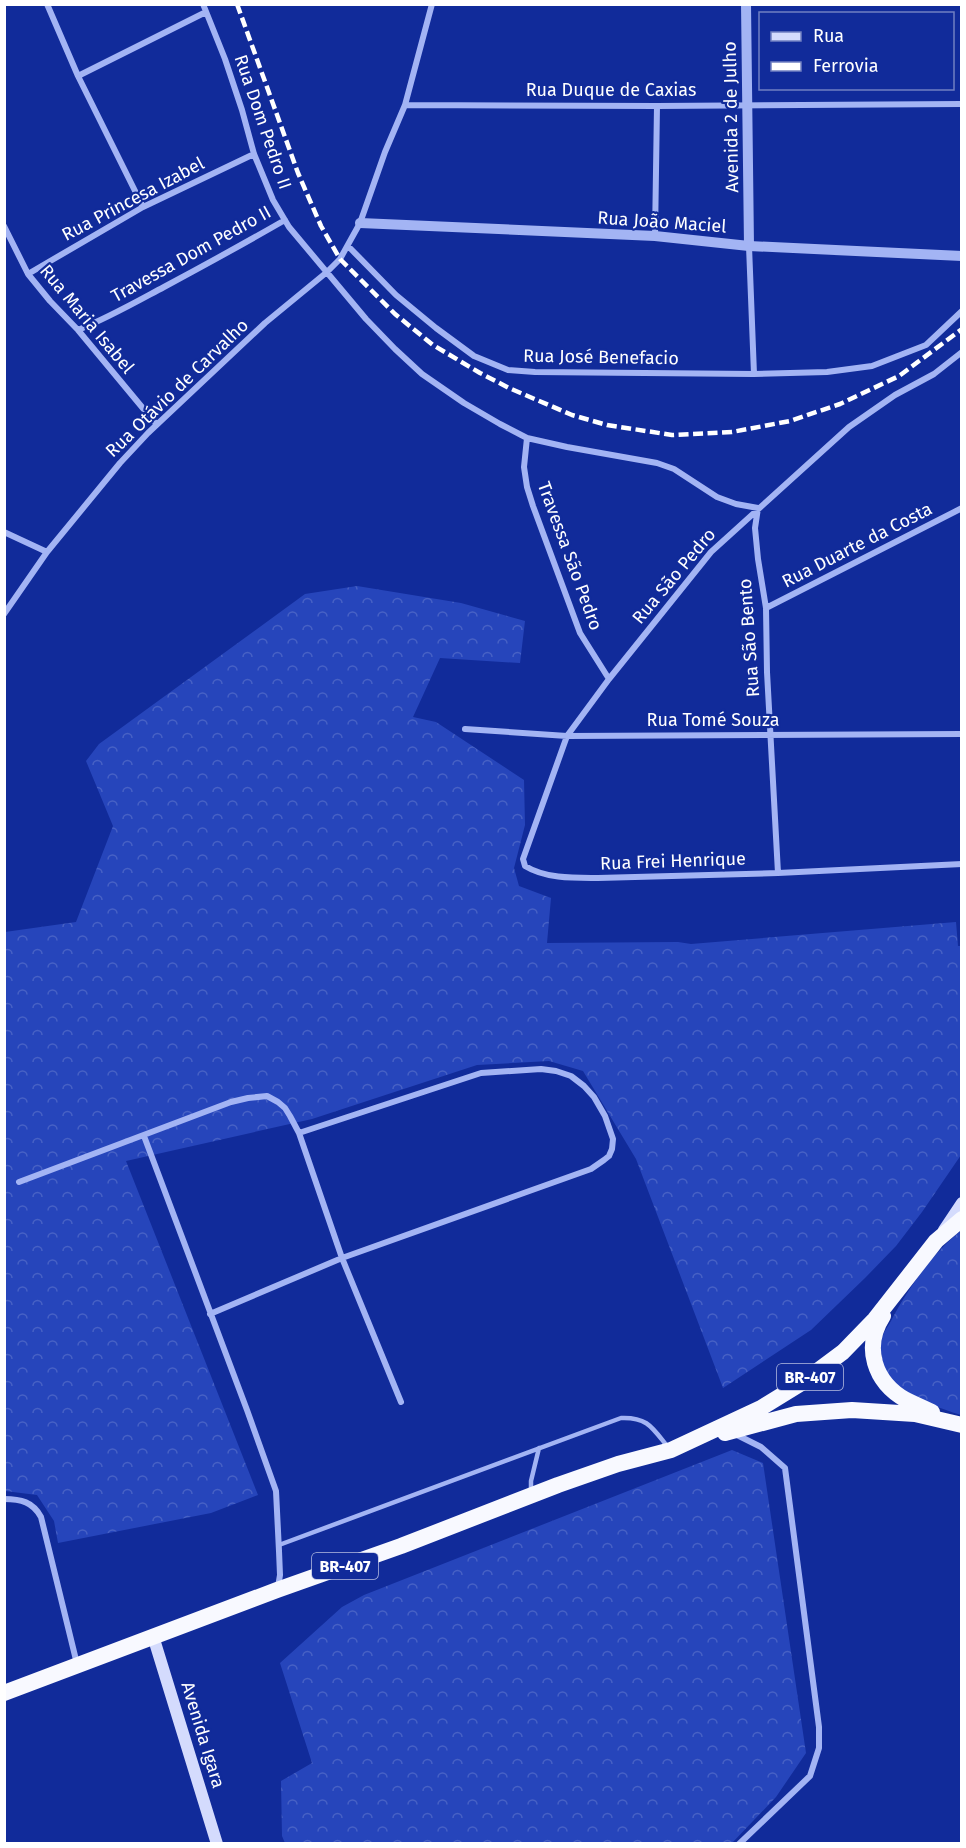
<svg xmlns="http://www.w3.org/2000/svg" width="966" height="1848" viewBox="0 0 966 1848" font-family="'Fira Sans',sans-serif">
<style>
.forest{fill:url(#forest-crowns)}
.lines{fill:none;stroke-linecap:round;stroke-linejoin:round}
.service{stroke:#a3b4f4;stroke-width:4.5}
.minor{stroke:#a3b4f4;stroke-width:6}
.tertiary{stroke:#a3b4f4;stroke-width:10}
.secondary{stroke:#d4dbfd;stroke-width:12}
.trunk{stroke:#f8f9ff;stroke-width:16}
.rail{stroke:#fff;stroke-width:4.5;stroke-dasharray:10 4.5;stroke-linecap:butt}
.labels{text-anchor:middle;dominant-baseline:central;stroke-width:4.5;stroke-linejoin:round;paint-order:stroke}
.shield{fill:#112b9a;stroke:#b8bfe1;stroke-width:1.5}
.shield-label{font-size:16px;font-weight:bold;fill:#fff}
.street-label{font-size:18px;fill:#fff;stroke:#112b9a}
</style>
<defs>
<pattern id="forest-crowns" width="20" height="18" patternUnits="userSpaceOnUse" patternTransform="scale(1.5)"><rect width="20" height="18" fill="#2645bb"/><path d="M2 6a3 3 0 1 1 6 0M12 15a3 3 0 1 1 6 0" fill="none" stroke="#4761c5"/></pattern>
</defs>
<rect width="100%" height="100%" fill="#112b9a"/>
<path class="forest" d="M357,586L461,603L525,621L520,663L440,658L413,717L436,722L524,780L525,825L514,868L519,886L551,898L547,943L678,942L691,944L956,922L958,946H962L961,1155L922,1212L896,1246L865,1278L811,1330L723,1388L636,1159L583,1071L549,1061L477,1065L312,1119L126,1161L258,1495L211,1513L58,1543L54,1521L37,1495L5,1491V932L76,922L113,826L86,761L99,744L305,594Z
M961,1231V1415C942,1409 901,1395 889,1377C882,1367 879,1349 882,1337C884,1332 888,1326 891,1321C907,1290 933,1252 961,1231Z
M732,1450L763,1463L806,1753L776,1797L732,1843H285L282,1836L281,1781L312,1763L280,1663L342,1607L364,1595Z"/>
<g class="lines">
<path class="service" d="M531,1492V1481L539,1448
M279,1545L621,1418C647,1417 652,1427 667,1446"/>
<path class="minor" d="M47,4L78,76L143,207
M203,4L225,59L242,110L254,154L273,200L289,227L366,319L395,349L422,374L464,403L500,424L527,438L567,447L657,463L674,469L717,497L736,504L758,508L755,528L758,559L766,608L767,672L778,873
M78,76L206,12
M405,105L657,106L962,104
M4,226L28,274L50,301L78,330L156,424
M655,236L657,106
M348,246L396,295L436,328L474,356L508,370L535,372L754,374L827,372L872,366L926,345L962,311
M749,246L754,374
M28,274L143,207L254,154
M78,330C108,318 136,302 164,287C205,265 245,243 285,220
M962,352L934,374L895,395L849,427L711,552L609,679L567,736L523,859L525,866C546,879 575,878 598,878L778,873L962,864
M527,438L524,467L527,487L533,506L580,633L609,679
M4,532L47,552
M766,608L962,508
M4,614L47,552L120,463L148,433L265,323L327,272L340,259L360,223L385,152L405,105L432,4
M465,729L567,736L962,734
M144,1136L247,1410L276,1491L279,1551L280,1575L278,1587
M19,1182L231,1102L248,1098L267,1096L278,1102L285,1108L290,1116L299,1133L342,1258L401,1402
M210,1314L342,1258L591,1169L604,1160L609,1156L612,1149L613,1139L605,1116L594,1097L584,1086L571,1076L556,1071L541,1069L481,1073L299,1133
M735,1434L761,1447L785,1468L819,1727V1748L810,1776L739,1844
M4,1499C21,1499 33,1502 41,1517L77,1664"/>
<path class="tertiary" d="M746,4L749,246
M360,223L655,236L749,246L962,256"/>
<path class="secondary" d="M944,1230L962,1203
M153,1636L217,1844"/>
<path class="trunk" d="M883,1316C863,1347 874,1382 906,1400C914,1404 923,1408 932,1412
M725,1433L796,1414L852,1410L915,1414L962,1425
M4,1693L277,1590L401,1546L558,1485L618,1464L671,1450L761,1408L800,1384L843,1352L875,1319L936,1241L962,1219"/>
<path class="rail" d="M237,4L298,173L321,226L340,259L395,314L433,345L480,373L509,388L572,415L607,425L672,435L732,432L790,421L840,404L899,376L962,329"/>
</g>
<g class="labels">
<g class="shield">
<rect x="777" y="1364" width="66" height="26" rx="4.5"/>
<rect x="312" y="1553" width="66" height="26" rx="4.5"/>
</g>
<g class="shield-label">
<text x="810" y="1377">BR-407</text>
<text x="345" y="1566">BR-407</text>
</g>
<g class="street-label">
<text x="611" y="90">Rua Duque de Caxias</text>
<text transform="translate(731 117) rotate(-91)">Avenida 2 de Julho</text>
<text transform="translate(263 122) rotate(71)">Rua Dom Pedro II</text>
<text transform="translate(133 199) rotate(-28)">Rua Princesa Izabel</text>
<text transform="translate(662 222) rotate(4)">Rua João Maciel</text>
<text transform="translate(191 254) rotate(-29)">Travessa Dom Pedro II</text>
<text transform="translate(87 319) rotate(50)">Rua Maria Isabel</text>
<text transform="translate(601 357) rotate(1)">Rua José Benefacio</text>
<text transform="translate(177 388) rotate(-44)">Rua Otávio de Carvalho</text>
<text transform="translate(857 545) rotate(-27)">Rua Duarte da Costa</text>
<text transform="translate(570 556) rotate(70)">Travessa São Pedro</text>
<text transform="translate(674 576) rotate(-50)">Rua São Pedro</text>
<text transform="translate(749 638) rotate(-94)">Rua São Bento</text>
<text x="713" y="720">Rua Tomé Souza</text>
<text transform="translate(673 861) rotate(-2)">Rua Frei Henrique</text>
<text transform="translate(203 1735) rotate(73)">Avenida Igara</text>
</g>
</g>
<rect width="966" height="1848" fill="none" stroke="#ffffff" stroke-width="12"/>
<rect x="759" y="12" width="195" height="78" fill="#112b9a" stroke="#7080c2" stroke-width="1.5"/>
<rect x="771" y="32" width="30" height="9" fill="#d4dbfd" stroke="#7080c2" stroke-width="1.5"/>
<text x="813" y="42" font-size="18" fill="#ffffff">Rua</text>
<rect x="771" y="62" width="30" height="9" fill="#ffffff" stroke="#7080c2" stroke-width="1.5"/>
<text x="813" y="72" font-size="18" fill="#ffffff">Ferrovia</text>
</svg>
